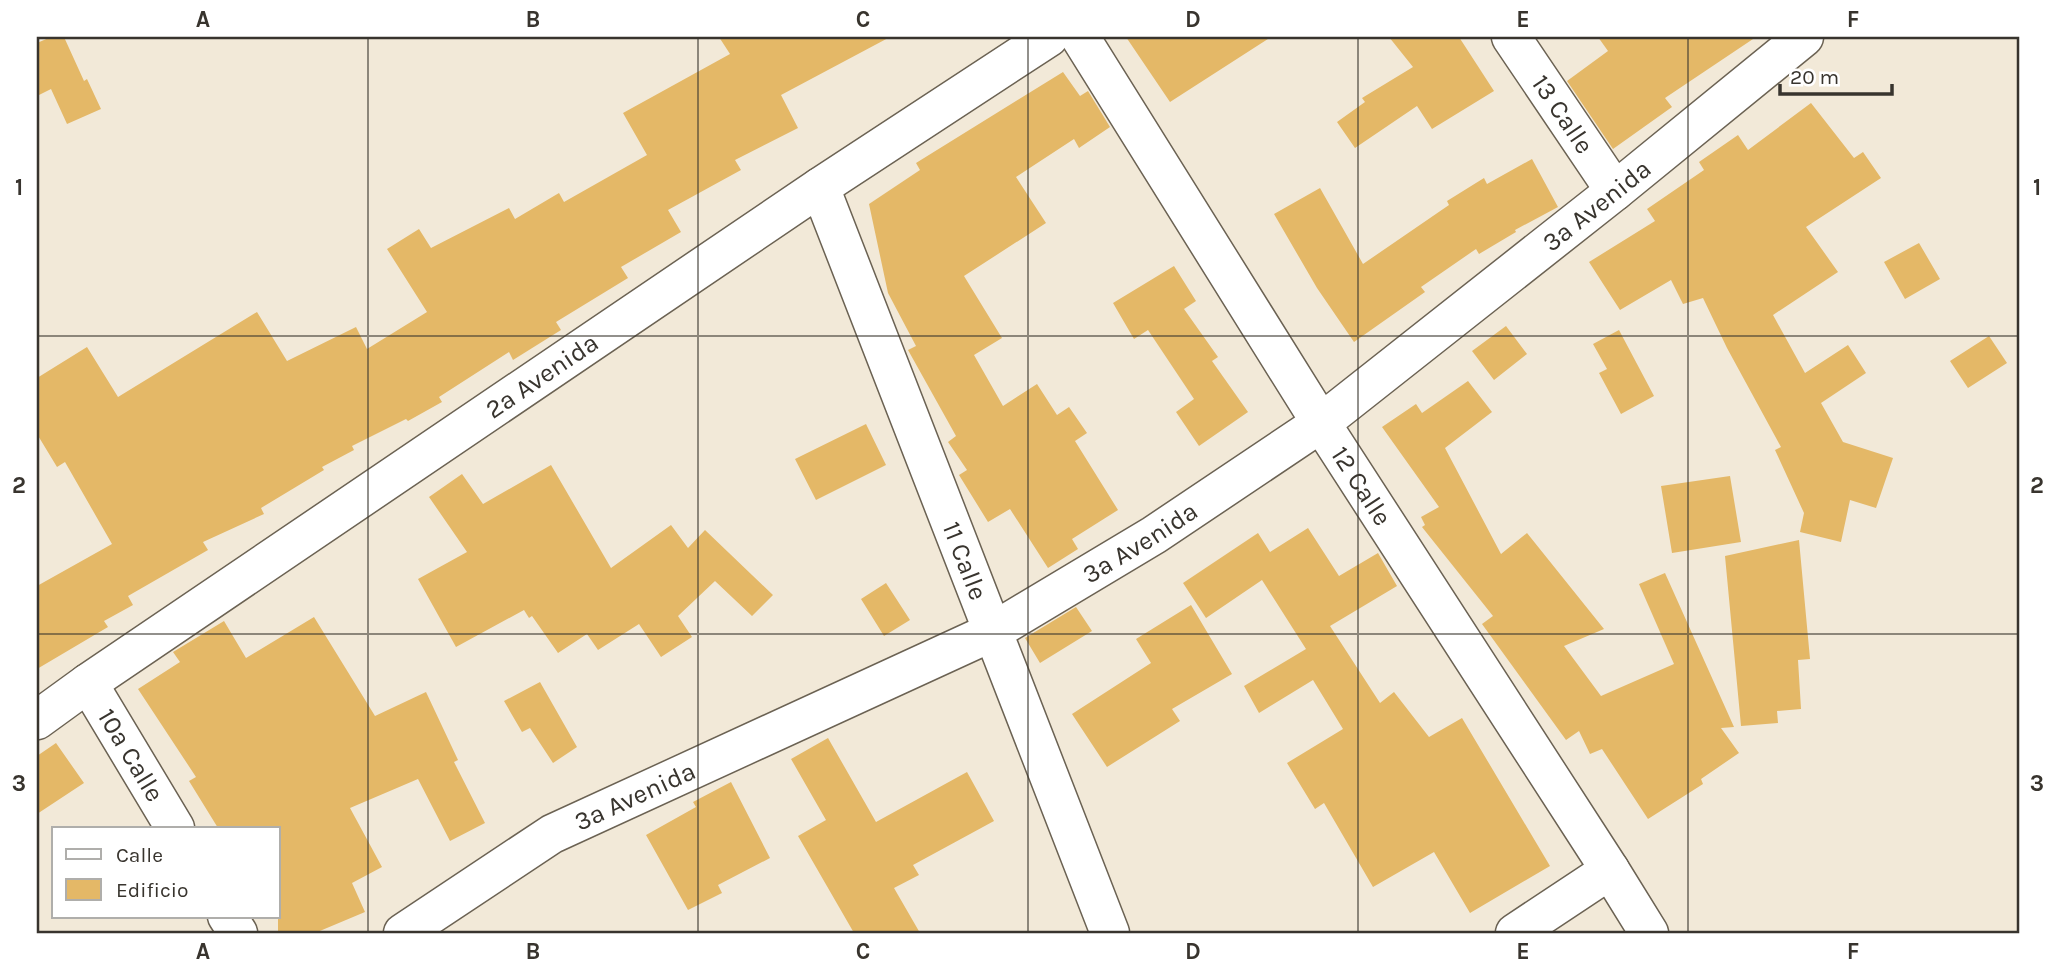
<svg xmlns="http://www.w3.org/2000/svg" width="2056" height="970" viewBox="0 0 2056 970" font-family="Karla,sans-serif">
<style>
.building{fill:#e4b867}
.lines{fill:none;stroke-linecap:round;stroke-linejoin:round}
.minor-casing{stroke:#6b6253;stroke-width:41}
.minor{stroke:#fff;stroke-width:38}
.grid{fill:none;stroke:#38342e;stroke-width:2;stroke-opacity:0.55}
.labels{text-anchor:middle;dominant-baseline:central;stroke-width:6;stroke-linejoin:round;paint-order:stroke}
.street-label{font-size:26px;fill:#38342e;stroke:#fff}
.neatline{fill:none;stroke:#38342e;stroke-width:2.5}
.grid-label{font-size:23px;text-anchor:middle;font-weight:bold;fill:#38342e}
</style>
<rect width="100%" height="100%" fill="#f2e9d8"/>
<path class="building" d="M51,37H64L84,81L87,79L101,109L67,124L51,89L37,96V43Z
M719,37H890L781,95L798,128L735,160L741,170L668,210L681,232L621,267L628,278L556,322L561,330L513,360L509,352L439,397L442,402L408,421L406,419L352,446L354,450L322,467L324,470L261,508L264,514L203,542L208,550L128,596L133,605L104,621L108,627L37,669V586L112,544L65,462L57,467L37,434V378L87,347L118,397L257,312L287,361L356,327L367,349L427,312L387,249L419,229L431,248L509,208L515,219L559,193L564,202L647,155L623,113L730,54Z
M1126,37H1271L1170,102Z
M1389,37H1459L1494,91L1432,129L1417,106L1355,148L1337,122L1365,102L1362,98L1413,67Z
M1598,37H1756L1665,98L1672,107L1613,149L1567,81L1608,51Z
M1063,72L1080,96L1088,91L1110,127L1079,148L1074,139L1016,177L1046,223L964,276L1002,338L974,355L1003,406L1037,384L1057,415L1069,407L1087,433L1075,441L1118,510L1072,539L1078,549L1048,568L1010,509L988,522L959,475L967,470L948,442L956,436L908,350L916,346L888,293L869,204L920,170L916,163Z
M1811,103L1854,158L1863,152L1881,178L1806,227L1838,272L1773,315L1805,373L1848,345L1866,373L1821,403L1843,442L1893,458L1876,508L1850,500L1841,542L1800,532L1804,513L1775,450L1781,447L1727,348L1703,298L1683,304L1671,280L1620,310L1589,262L1655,221L1647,209L1704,170L1699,162L1738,135L1748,150Z
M1532,159L1558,207L1515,230L1516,232L1479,254L1476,249L1421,287L1425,292L1354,342L1317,288L1274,214L1320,188L1363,264L1449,205L1447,201L1484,178L1487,184Z
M1919,243L1940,279L1905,299L1884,262Z
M1174,266L1196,301L1184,309L1218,357L1212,361L1248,412L1199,446L1176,412L1194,399L1148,330L1134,339L1113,303Z
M1506,326L1527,354L1494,380L1472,351Z
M1619,330L1654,396L1621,414L1599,373L1607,369L1593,344Z
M1989,336L2007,363L1968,388L1950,361Z
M1468,381L1492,412L1445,448L1501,554L1527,533L1604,629L1564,646L1601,696L1674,664L1639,584L1665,573L1734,727L1721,728L1739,753L1701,779L1703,784L1648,819L1602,749L1590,754L1579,731L1566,740L1482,624L1493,616L1422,527L1425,525L1421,517L1439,507L1382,427L1416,404L1422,413Z
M866,424L886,465L816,500L795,459Z
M551,465L611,568L671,525L688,548L705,530L773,595L752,616L715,581L678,616L692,637L661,657L639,624L598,650L587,634L558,653L532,616L529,618L524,610L456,647L418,579L467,552L429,497L462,474L483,504Z
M1730,476L1741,542L1672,553L1661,486Z
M1308,528L1339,576L1378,553L1397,586L1330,626L1380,703L1394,692L1429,737L1462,718L1550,866L1470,913L1434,852L1373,887L1324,803L1315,809L1287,763L1343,729L1313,680L1259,713L1244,686L1306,649L1262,580L1206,618L1183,583L1258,533L1270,552Z
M1799,540L1810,659L1798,660L1801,709L1777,711L1778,723L1741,726L1725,556Z
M886,583L910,620L884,636L861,599Z
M1191,605L1232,674L1172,709L1180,721L1107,767L1072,714L1151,663L1136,639Z
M1076,607L1092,631L1040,663L1025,638Z
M314,617L375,716L426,692L458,760L454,762L485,823L450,841L418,779L350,808L382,867L352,883L365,912L315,933H278V828H218L189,781L196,777L138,689L180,662L173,652L224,621L246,658Z
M540,682L577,747L553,763L530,728L522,732L504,701Z
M828,738L876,822L967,772L994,821L913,865L919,875L894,888L920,933H854L798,836L826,820L791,759Z
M56,743L84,783L37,814V756Z
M731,782L770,858L718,885L722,893L688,910L646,835L696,807L693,802Z"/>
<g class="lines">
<g class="minor-casing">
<g id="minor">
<path id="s1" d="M1080,37L1321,423L1610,870L1649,933"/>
<path id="s2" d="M1511,37L1615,191"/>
<path id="s3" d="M820,187L1110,933"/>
<path id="s4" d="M88,683L175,828"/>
<path id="s5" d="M37,720L88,683L820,187L1049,37"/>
<path d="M227,916L238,933"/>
<path id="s6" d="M403,933L552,834L992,632L1154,535L1321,423L1615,191L1804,37"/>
<path d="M1515,933L1610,870"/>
</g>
</g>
<use href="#minor" class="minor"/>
</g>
<path class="grid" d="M368,37V933M698,37V933M1028,37V933M1358,37V933M1688,37V933M37,336H2019M37,634H2019"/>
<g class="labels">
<g class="street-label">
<text stroke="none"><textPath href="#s2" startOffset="93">13 Calle</textPath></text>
<text stroke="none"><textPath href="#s6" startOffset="1404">3a Avenida</textPath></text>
<text stroke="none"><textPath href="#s5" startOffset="611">2a Avenida</textPath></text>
<text stroke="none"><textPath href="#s1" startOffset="530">12 Calle</textPath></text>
<text stroke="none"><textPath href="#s6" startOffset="836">3a Avenida</textPath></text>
<text stroke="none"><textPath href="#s3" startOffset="401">11 Calle</textPath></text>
<text stroke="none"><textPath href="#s4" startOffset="84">10a Calle</textPath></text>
<text stroke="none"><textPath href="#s6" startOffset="270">3a Avenida</textPath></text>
</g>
</g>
<rect width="2056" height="970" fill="none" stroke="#ffffff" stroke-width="77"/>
<rect x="52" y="827" width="228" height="91" fill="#ffffff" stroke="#afaeab" stroke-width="2"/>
<rect x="66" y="849" width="35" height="10" fill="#ffffff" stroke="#afaeab" stroke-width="2"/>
<text x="116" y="862" font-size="21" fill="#38342e">Calle</text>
<rect x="66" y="879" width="35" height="21" fill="#e4b867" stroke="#afaeab" stroke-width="2"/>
<text x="116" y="897" font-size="21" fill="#38342e">Edificio</text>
<path d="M1780 84v10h112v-10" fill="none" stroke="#38342e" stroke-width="3.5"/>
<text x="1790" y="84" font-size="21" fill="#38342e" stroke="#ffffff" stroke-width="5" paint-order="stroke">20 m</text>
<rect x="38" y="38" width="1980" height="894" class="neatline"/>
<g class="grid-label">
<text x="203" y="27">A</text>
<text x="533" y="27">B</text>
<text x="863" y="27">C</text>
<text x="1193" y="27">D</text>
<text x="1523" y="27">E</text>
<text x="1853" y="27">F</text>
<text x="19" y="195">1</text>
<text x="2037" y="195">1</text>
<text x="19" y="493">2</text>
<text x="2037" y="493">2</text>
<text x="19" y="791">3</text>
<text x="2037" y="791">3</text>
<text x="203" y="959">A</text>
<text x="533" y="959">B</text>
<text x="863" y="959">C</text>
<text x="1193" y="959">D</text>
<text x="1523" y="959">E</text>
<text x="1853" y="959">F</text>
</g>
</svg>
